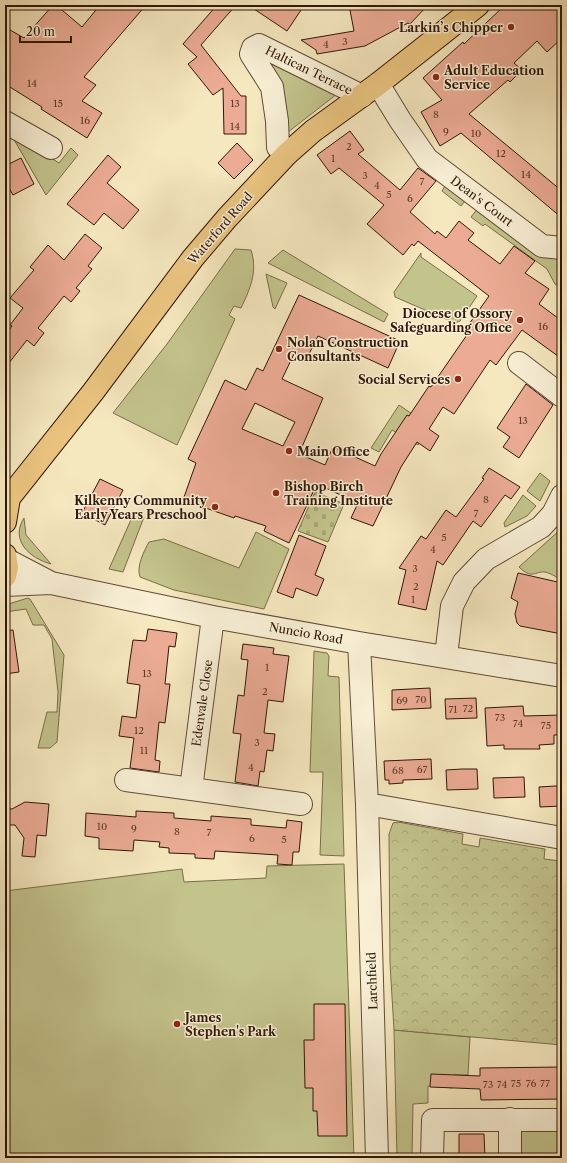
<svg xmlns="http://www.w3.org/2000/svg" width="567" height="1163" viewBox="0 0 567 1163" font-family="'Libre Caslon Text',serif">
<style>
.green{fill:#c3c38c;stroke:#7a6d4a}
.cemetery{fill:url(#cemetery-stones);stroke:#7a6d4a}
.park{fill:url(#park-crowns);stroke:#7a6d4a}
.building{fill:#ebab94;stroke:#301708;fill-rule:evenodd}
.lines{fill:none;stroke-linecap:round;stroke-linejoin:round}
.minor-casing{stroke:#614b36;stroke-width:24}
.major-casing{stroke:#301708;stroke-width:24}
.minor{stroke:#f8efd5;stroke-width:22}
.major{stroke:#eac47f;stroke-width:22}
.poi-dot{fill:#8f2418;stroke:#f8efd5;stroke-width:1.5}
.labels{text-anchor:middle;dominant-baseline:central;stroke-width:3;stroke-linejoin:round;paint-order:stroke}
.number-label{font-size:10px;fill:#5f3c2b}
.poi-label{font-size:12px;font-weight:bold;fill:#301708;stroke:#f8efd5;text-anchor:start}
.street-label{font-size:12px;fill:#301708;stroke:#f8efd5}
</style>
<defs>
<pattern id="cemetery-stones" width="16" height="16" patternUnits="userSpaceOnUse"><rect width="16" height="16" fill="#c3c38c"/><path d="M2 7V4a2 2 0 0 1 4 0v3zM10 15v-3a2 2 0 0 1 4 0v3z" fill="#a8a777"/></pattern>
<pattern id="park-crowns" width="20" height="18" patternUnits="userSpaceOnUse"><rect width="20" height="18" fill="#c3c38c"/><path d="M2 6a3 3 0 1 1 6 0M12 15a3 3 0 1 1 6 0" fill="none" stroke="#a8a777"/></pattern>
</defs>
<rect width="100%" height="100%" fill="#f5e7be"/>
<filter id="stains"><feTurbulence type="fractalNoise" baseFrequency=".005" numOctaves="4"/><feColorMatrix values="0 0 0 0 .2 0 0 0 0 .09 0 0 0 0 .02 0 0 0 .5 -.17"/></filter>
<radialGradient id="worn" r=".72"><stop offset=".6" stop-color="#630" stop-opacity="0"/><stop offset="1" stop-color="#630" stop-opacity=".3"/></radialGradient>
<path class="green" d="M267,57L337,94L283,136Z
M9,131L59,163L71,148L78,155L46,195Z
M445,186L465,201L461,206L442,191Z
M478,208L562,257V285L560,287L555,284L547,269L485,224L483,226L471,217Z
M235,249L251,250C258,272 250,289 241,308L234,306L229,315L235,319L177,445L113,413L167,344Z
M283,250L388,314L384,322L268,263Z
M421,253V257L477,296L460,321L455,323L395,297L394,292Z
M266,274L287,283L275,309L273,307Z
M399,405L430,426L418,445L392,430L379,452L371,448Z
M540,473L550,481L540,501L527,491Z
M523,495L536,506L527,516L505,527L504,523Z
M134,513L144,517L123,572L109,569Z
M24,518L26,535L51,564C29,558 10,540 24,518Z
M562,528V581C557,578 553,574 545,572C535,571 532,580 519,567Z
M256,532L289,549L264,609L174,590L140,577C136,567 144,551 149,542L164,539L239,568Z
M28,598L30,599L64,655L57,742L50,748H38L47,712H57L58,692L52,639L44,625H33L26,609L5,612V605Z
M314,651L327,653L329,656L328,676L339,677L344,856L320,855L323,772H310Z
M344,864L354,1158H5V891L182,869L184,882L266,878L267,866Z
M394,1030L470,1037L468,1075H454L453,1088L428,1086V1103L413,1104L412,1158H397Z
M521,1131H562V1158H521Z"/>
<path class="cemetery" d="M315,492L344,504L328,542L298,531Z"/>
<path class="park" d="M398,822L463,834L462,844L479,847L480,838L545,849L544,859L561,861L562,855V1045L394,1030L390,963L389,834L393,823Z"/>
<path class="building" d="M53,5H56L82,27L100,5H146L84,77L96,85L82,101L102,113L87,138L41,109L42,107L5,84V27L24,38Z
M217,5H236L201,45L241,96H246V134H224L223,88L213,95L188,64L197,57L183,44Z
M248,5H292L301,10L287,31Z
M349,5H428L410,24L408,23L365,46L317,54L316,50L301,40L354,31Z
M505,5H562V38L547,52L537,41L514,63L522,70L510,82L508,80L469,114L562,191V218L461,133L440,146L421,112L442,100L423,78L463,42L464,44Z
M350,131L364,150L358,154L400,190L418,168L436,181L410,212L435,234L437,231L446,238L459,221L474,233L468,240L500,264L514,246L535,261L525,273L549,289L539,304L562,321V359L522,330L496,365L490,360L454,414L443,407L429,429L439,436L430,451L417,442L401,467L373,526L351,518L358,503L317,484L289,543L264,531L266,526L235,516L234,518L183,500L196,463L188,459L225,380L246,390L257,368L263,371L299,295L400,341L388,368L318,336L307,358L295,352L282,379L323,398L299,454L325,465L333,447L375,466L381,454L407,415L409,416L429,386L431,387L471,329L467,327L489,296L418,241L414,246L412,244L403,255L367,224L384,205L339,168L331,174L317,155ZM255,403L295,422L283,446L242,429Z
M237,143L253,160L234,179L218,163Z
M108,155L121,167L107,183L139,210L123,229L104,213L94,225L67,204Z
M21,158L34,184L13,195L5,181V166Z
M85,234L102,248L88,266L92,269L76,288L80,291L71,302L64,296L38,328L44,333L34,346L27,340L5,368V335L12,326L10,325L23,308L10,298L34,270L30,267L48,245L64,260Z
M526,384L553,405L519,458L503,447L510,437L497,428Z
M489,468L520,487L511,499L505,495L481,527L473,521L443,565L437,561L426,610L398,604L406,570L399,568L421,536L426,539L446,510L456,517L484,479L482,478Z
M100,479L123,490L105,525L82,513Z
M299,535L326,546L315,575L324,579L317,596L296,588L293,598L277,592Z
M518,573L562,583V634L520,626L517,623L515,614L518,602L511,598Z
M148,629L177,633L175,647L169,646L165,684H170L165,723L159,722L155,760L160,761L159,772L130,768L134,738L119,736L122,716L136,718L140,685L127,683L130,660L133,640L146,641Z
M13,630L19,672L5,674V631Z
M243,644L274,648L273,654L289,656L283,702L268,700L264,733L275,734L273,751L267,750L264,772L260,771L258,786L235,782L241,734L233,733L238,695L244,696L248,660L241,659Z
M430,688L431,708L392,710V690Z
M476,698L477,718L446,719L445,699Z
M523,706L524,716L562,715V735H554V744L539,745L540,749H504V745L487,746L485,708Z
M431,759L432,779L403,780V783L389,784V780H385L384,761Z
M462,769H477L478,789L447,790L446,770Z
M524,777L525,797L494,798L493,778Z
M555,786H562V806L540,807L539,787Z
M25,802L49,804L46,836L37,835L35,857L22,856L24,838L15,825H6L7,808L12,809Z
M136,811L174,813V818L211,821V816L251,819V825L286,828L287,820L302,822L299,852H293L292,865L277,864L278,855L215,851L214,859L195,858V854L169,853V848L159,847L160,842L134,840L133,851L99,849V838L85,836L86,813L136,817Z
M314,1004H345L347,1136H318L317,1111H313V1088H305L304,1040H314Z
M562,1067V1099L481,1100L480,1089L430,1087L431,1074L480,1076V1068Z
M459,1134H484L485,1158H459Z"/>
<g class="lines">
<g class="minor-casing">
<path id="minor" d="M378,84L400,120L427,159L542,246L562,248
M5,122L51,148
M287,154L278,147L277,121L272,87L251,54L253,48L259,45L362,96
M519,363L562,396
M7,560L51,583L108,595L213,617L359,643L562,676
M5,585L51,583
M359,643L367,804L377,1158
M446,656L452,606L464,582L486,559L541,527L553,514L562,496
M126,780L301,804
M191,789L213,617
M367,804L562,838
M510,1119V1158
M432,1158L433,1120H562"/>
</g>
<g class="major-casing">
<path id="major" d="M5,503L93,392L193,258L227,218L287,154L313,131L378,84L478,5
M5,522L9,498
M5,555L7,567L5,576"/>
</g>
<use href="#minor" class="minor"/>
<use href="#major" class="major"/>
</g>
<g class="poi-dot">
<circle cx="511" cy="27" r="4"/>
<circle cx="436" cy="77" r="4"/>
<circle cx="520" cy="320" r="4"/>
<circle cx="279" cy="349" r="4"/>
<circle cx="458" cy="379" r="4"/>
<circle cx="289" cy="451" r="4"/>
<circle cx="276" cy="493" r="4"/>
<circle cx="215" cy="507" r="4"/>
<circle cx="177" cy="1024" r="4"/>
</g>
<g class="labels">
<g class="number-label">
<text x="345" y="41">3</text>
<text x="326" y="44">4</text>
<text x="32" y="83">14</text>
<text x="58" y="103">15</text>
<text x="235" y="103">13</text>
<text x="436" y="114">8</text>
<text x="85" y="120">16</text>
<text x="235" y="126">14</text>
<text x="446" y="131">9</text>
<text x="476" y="133">10</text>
<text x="349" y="146">2</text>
<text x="501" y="153">12</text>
<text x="333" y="158">1</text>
<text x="526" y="174">14</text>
<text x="365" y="175">3</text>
<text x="422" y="181">7</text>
<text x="377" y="185">4</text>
<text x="389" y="194">5</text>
<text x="410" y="198">6</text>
<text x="543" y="326">16</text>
<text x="523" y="420">13</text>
<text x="486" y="499">8</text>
<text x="476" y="513">7</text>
<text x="444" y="537">5</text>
<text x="433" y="549">4</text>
<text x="415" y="568">3</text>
<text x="416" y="586">2</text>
<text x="413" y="599">1</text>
<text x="267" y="667">1</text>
<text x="147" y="673">13</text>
<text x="265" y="691">2</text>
<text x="421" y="699">70</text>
<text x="402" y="700">69</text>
<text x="468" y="708">72</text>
<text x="453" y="709">71</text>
<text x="500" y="717">73</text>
<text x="518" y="723">74</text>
<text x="546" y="725">75</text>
<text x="139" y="730">12</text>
<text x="257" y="742">3</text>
<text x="144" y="750">11</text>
<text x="251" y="767">4</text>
<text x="422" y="769">67</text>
<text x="398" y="770">68</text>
<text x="102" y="826">10</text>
<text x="134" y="828">9</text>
<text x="177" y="831">8</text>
<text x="209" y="832">7</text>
<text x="252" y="838">6</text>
<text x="284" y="839">5</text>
<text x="516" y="1083">75</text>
<text x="531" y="1083">76</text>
<text x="545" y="1083">77</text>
<text x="488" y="1084">73</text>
<text x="502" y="1084">74</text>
</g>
<g class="poi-label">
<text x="503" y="27" text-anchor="end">Larkin’s Chipper</text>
<text x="444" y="70">Adult Education<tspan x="444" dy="14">Service</tspan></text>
<text x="512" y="313" text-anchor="end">Diocese of Ossory<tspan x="512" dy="14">Safeguarding Office</tspan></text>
<text x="287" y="342">Nolan Construction<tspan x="287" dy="14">Consultants</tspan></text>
<text x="450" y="379" text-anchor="end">Social Services</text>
<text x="297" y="451">Main Office</text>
<text x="284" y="486">Bishop Birch<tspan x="284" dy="14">Training Institute</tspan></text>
<text x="207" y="500" text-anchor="end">Kilkenny Community<tspan x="207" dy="14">Early Years Preschool</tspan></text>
<text x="185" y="1017">James<tspan x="185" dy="14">Stephen's Park</tspan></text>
</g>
<g class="street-label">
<text transform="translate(309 70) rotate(26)">Haltican Terrace</text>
<text transform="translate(482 201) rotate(37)">Dean's Court</text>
<text transform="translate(220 228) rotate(-49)">Waterford Road</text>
<text transform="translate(306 633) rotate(10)">Nuncio Road</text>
<text transform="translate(202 703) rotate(-82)">Edenvale Close</text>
<text transform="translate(372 981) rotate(-92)">Larchfield</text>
</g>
</g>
<rect width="567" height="1163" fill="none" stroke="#f5e7be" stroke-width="20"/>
<rect x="6" y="6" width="555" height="1151" fill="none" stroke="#301708" stroke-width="2"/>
<rect x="10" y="10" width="547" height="1143" fill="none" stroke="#301708"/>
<path d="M20 36v6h51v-6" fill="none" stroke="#301708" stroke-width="2"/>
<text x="26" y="36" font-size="12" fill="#301708" stroke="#f8efd5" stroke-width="3" paint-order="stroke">20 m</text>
<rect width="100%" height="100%" filter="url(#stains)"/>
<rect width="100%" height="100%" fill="url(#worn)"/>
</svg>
